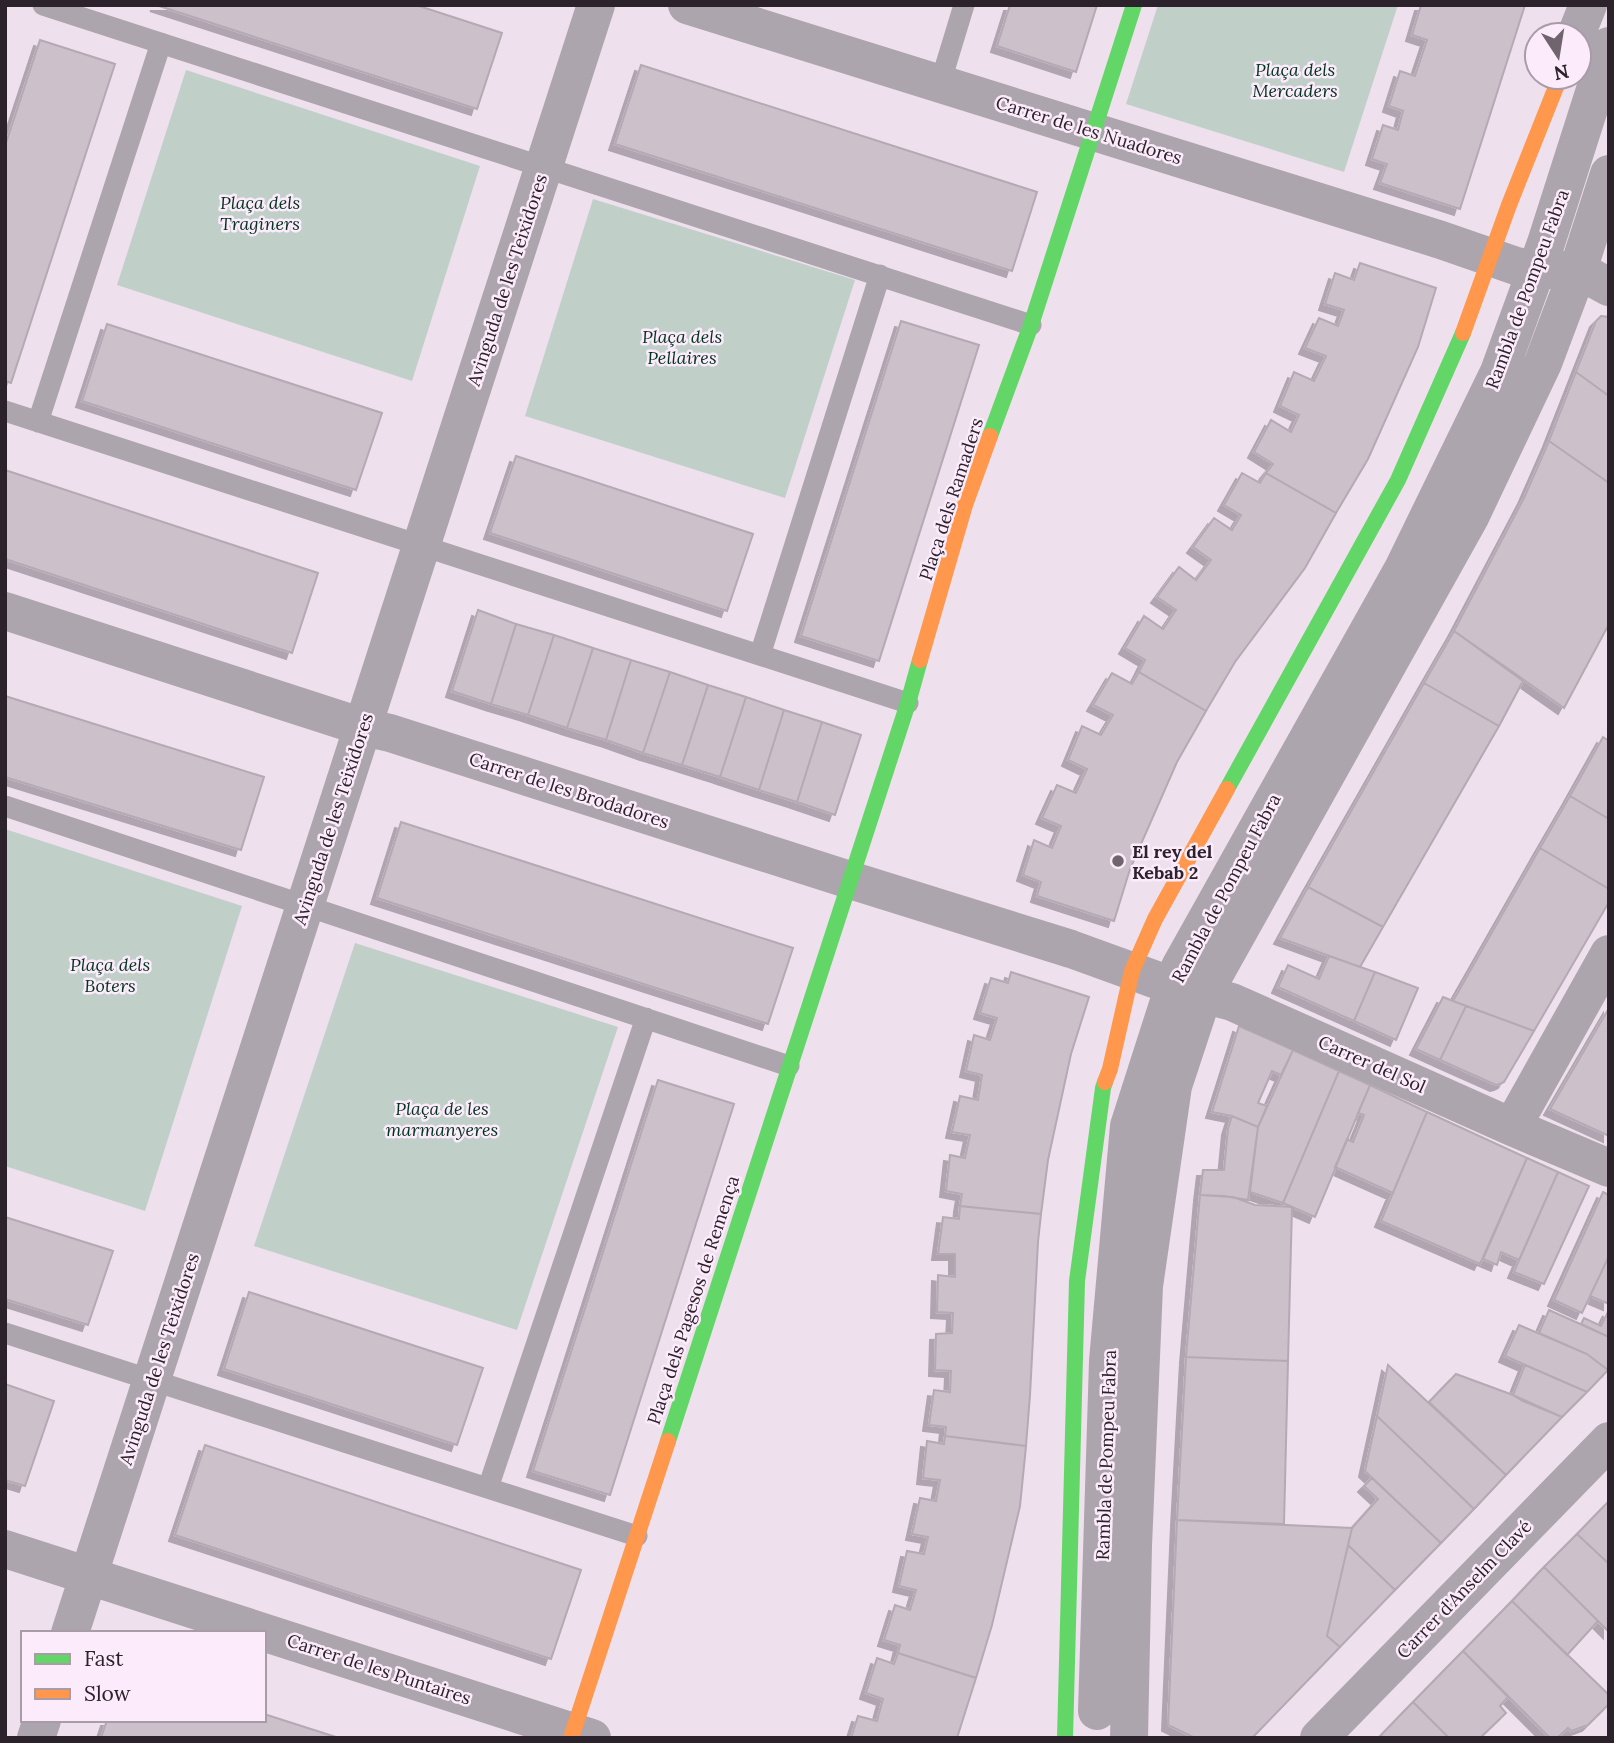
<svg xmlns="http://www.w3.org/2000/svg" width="1614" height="1743" viewBox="0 0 1614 1743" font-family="Lora,serif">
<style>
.green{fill:#c1cfc9}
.building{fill:#ccc0cb;stroke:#b5a9b4;stroke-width:2;filter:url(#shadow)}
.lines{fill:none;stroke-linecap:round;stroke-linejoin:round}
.lane{stroke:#ada5ad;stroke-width:21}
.street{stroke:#ada5ad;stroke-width:38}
.fast{stroke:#63d668;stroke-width:16}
.slow{stroke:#ff974d;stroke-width:16}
.poi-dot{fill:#70646f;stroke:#fcebfb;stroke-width:2.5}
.labels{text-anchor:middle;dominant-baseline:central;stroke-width:5;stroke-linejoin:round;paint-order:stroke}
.park-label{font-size:18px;font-style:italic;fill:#00341d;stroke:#fcebfb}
.street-label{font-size:18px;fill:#2c222b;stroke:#fcebfb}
.poi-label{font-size:18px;font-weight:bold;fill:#2c222b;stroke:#fcebfb;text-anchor:start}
</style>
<defs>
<filter id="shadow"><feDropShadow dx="-6" dy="6" stdDeviation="0" flood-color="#0004"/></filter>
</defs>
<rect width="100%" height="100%" fill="#efe0ee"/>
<path class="green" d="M1158,5H1398L1344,172L1126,104Z
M186,70L480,166L412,381L117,285Z
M593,199L855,280L785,498L525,416Z
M5,829L242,906L145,1211L5,1166Z
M355,943L618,1027L517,1330L254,1246Z"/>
<path class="building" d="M156,5H416L502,33L477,109Z
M1010,5H1097L1076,72L997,46Z
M1421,5H1525L1460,209L1380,183L1387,164L1372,159L1383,125L1398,130L1403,111L1389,106L1400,71L1415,76L1427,40L1412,35Z
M40,40L115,64L11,383L5,381V146Z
M641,65L1037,192L1012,271L615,144Z
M1360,263L1436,288L1418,347L1368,459L1336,513L1266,473L1273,464L1254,452L1271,420L1291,432L1299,415L1280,406L1294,372L1314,381L1326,356L1305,348L1319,318L1338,326L1344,310L1325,304L1335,273L1354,280Z
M1601,316L1609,317V396L1576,372L1596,321Z
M901,321L979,345L879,661L801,636Z
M107,324L382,413L356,490L82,401Z
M1576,372L1609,396V483L1549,441Z
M1549,441L1609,483V624L1564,708L1454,631L1524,498Z
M516,456L753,534L727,611L490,533Z
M5,470L318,573L292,653L5,559Z
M1242,473L1260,483L1266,473L1336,513L1305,568L1235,662L1206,711L1139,672L1145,660L1125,648L1144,616L1163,629L1176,610L1157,597L1179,567L1196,580L1211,560L1193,547L1214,518L1232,530L1241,515L1224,505Z
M478,610L516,624L491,704L452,691Z
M516,624L554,635L528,715L491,704Z
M1454,631L1523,681L1499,726L1424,683Z
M554,635L593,648L567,728L528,715Z
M593,648L631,660L606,740L567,728Z
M631,660L670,672L643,753L606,740Z
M670,672L708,685L682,765L643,753Z
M1139,672L1206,711L1177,762L1130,869L1114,921L1037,896L1041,882L1023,875L1034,840L1052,848L1061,826L1042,818L1057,785L1076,793L1087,769L1068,760L1082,726L1101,735L1113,715L1093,705L1112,673L1132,684Z
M1424,683L1499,726L1383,927L1308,887Z
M708,685L746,697L720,777L682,765Z
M5,696L264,777L241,850L5,777Z
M746,697L784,710L759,790L720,777Z
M784,710L822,722L797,802L759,790Z
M822,722L861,735L835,815L797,802Z
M1603,737L1609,741V819L1570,796Z
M1570,796L1609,819V889L1540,848Z
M401,822L793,948L768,1024L377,898Z
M1540,848L1609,889V902L1534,1031L1453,1001Z
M1308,887L1383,927L1360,967L1280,938Z
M1329,956L1375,972L1354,1021L1278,987L1288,965L1319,979Z
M1011,972L1089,997L1071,1054L1048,1160L1041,1214L960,1206L962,1194L946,1191L950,1155L965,1158L970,1135L952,1132L960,1096L978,1100L982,1075L966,1071L974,1035L990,1040L997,1018L980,1013L991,978L1008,983Z
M1375,972L1418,988L1396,1040L1354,1021Z
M1443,997L1466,1006L1440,1060L1416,1049Z
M1466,1006L1534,1031L1504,1082L1500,1084L1496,1085L1440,1060Z
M1609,1008V1136L1550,1109Z
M1239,1026L1293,1050L1281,1075L1272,1071L1258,1103L1267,1106L1258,1127L1232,1116L1212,1112Z
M1293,1050L1339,1071L1283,1203L1250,1192L1258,1127Z
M1339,1071L1370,1085L1315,1217L1283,1203Z
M658,1080L734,1104L610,1495L533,1471Z
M1370,1085L1427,1112L1393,1193L1335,1167L1347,1139L1353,1142L1364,1115L1358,1113Z
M1427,1112L1527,1158L1480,1264L1381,1221Z
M1232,1116L1258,1127L1248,1200L1224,1196L1200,1195L1203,1170H1224L1228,1129Z
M1527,1158L1558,1172L1519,1260L1501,1252L1497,1265L1483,1259Z
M1558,1172L1589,1186L1544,1284L1514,1272Z
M1603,1192L1609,1195V1256L1582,1313L1554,1300Z
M1200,1195L1233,1197L1255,1205L1292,1207L1288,1361L1186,1357Z
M960,1206L1041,1214L1038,1242L1030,1395L1026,1446L945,1436L946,1427L929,1425L934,1390L950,1392L951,1371L935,1370L936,1334L952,1333L953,1313L937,1312L938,1275L955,1277V1254H938L943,1217L959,1219Z
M5,1217L113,1251L88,1325L5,1299Z
M1609,1256V1304L1590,1296Z
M249,1292L483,1368L457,1445L224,1369Z
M1549,1310L1609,1337L1608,1370L1587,1354L1539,1333Z
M1609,1310V1337L1581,1324L1584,1318L1601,1326Z
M1519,1325L1587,1354L1608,1370L1587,1392L1505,1356Z
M1186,1357L1288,1361L1284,1524L1177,1520Z
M1388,1365L1506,1475L1474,1509L1377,1416Z
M1525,1365L1587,1392L1562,1417L1523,1401L1513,1395Z
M1456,1374L1513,1395L1562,1417L1506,1475L1429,1402Z
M5,1384L54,1401L25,1486L5,1480Z
M1377,1416L1474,1509L1441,1543L1365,1471Z
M945,1436L1026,1446L1020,1506L992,1625L976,1678L898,1653L900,1645L884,1640L895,1605L910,1610L916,1590L899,1586L907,1551L924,1554L928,1537L912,1534L920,1498L936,1501L940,1480L923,1478L927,1441L944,1444Z
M205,1445L581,1570L551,1659L175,1535Z
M1372,1478L1441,1543L1395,1590L1348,1545L1352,1528L1378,1499L1364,1486Z
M1609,1501V1564L1577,1534Z
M1177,1520L1352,1528L1327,1636L1340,1647L1252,1738H1195L1168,1725Z
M1577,1534L1609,1564V1632L1544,1567Z
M1348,1545L1395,1590L1340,1647L1327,1636Z
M1544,1567L1598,1621L1567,1655L1512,1601Z
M1512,1601L1609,1695V1704L1588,1725L1571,1731L1568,1728L1557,1738H1550L1463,1651Z
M1463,1651L1508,1697L1500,1706L1506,1713L1480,1738H1449L1413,1702Z
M898,1653L976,1678L957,1738H851L858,1716L877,1721L883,1699L866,1693L877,1658L894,1664Z
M1413,1702L1449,1738H1383L1381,1735Z
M264,1714L339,1738H101L107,1720H264Z"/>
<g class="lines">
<path class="lane" d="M43,5L1031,325
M940,84L964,5
M5,411L908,703
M38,422L161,43
M760,655L880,275
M5,806L789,1066
M5,1333L637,1536
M488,1488L646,1018"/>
<path class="street" d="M687,5L1441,240L1516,266L1536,270H1578L1609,287
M1576,35L1588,5
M5,611L363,727L390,733L850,880L1071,949L1173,986L1232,1002L1512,1127L1609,1168
M1512,1127L1609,954
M5,1549L592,1738
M70,1633L596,5
M1097,1711L1108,1361L1129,1126L1180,967L1403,569L1499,372L1546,243L1609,46
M36,1738L42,1720
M1129,1738L1133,1546L1144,1286L1173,1086L1203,995L1470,517L1543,363L1578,270L1609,174
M1319,1738L1609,1441"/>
<path class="fast" d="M990,436L1031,325L1134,5
M1227,789L1398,480L1463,333
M668,1441L908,703L920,660
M1065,1738L1077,1281L1103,1088L1105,1082"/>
<path class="slow" d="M1463,333L1509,205L1560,77
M920,660L965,505L990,436
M1105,1082L1110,1069L1132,971L1155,919L1227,789
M571,1738L668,1441"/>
</g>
<circle class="poi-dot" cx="1118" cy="861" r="7"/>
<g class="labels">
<g class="park-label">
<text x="1295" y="69">Plaça dels<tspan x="1295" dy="21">Mercaders</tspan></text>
<text x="260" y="202">Plaça dels<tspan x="260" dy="21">Traginers</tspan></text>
<text x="682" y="336">Plaça dels<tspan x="682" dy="21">Pellaires</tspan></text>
<text x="110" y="964">Plaça dels<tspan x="110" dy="21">Boters</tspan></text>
<text x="442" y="1108">Plaça de les<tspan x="442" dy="21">marmanyeres</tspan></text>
</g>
<g class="street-label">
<text transform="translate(1089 130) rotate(17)">Carrer de les Nuadores</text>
<text transform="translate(507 280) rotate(-72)">Avinguda de les Teixidores</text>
<text transform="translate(1527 289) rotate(-70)">Rambla de Pompeu Fabra</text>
<text transform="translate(951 499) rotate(-72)">Plaça dels Ramaders</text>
<text transform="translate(569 790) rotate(18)">Carrer de les Brodadores</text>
<text transform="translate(333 819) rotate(-72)">Avinguda de les Teixidores</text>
<text transform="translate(1226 888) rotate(-62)">Rambla de Pompeu Fabra</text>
<text transform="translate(1372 1064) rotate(24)">Carrer del Sol</text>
<text transform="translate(693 1300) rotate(-72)">Plaça dels Pagesos de Remença</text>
<text transform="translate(159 1359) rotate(-72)">Avinguda de les Teixidores</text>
<text transform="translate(1106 1455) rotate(-88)">Rambla de Pompeu Fabra</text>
<text transform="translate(1464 1589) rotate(-46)">Carrer d'Anselm Clavé</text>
<text transform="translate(379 1669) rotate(18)">Carrer de les Puntaires</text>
</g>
<g class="poi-label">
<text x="1132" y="851">El rey del<tspan x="1132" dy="21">Kebab 2</tspan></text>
</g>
</g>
<rect width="1614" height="1743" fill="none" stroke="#2c222b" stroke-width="14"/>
<rect x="21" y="1631" width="245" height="91" fill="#fcebfb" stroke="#a99ba8" stroke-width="2"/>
<rect x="35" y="1654" width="35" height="10" fill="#63d668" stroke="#a99ba8" stroke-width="2"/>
<text x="84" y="1666" font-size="21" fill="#2c222b">Fast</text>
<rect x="35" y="1689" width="35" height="10" fill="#ff974d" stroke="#a99ba8" stroke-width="2"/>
<text x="84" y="1701" font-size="21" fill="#2c222b">Slow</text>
<g transform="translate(1558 56) rotate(168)"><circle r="33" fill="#fcebfb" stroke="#a99ba8" stroke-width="2"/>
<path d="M0-5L12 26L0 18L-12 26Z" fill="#70646f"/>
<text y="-10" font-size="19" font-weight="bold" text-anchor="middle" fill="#2c222b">N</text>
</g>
</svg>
